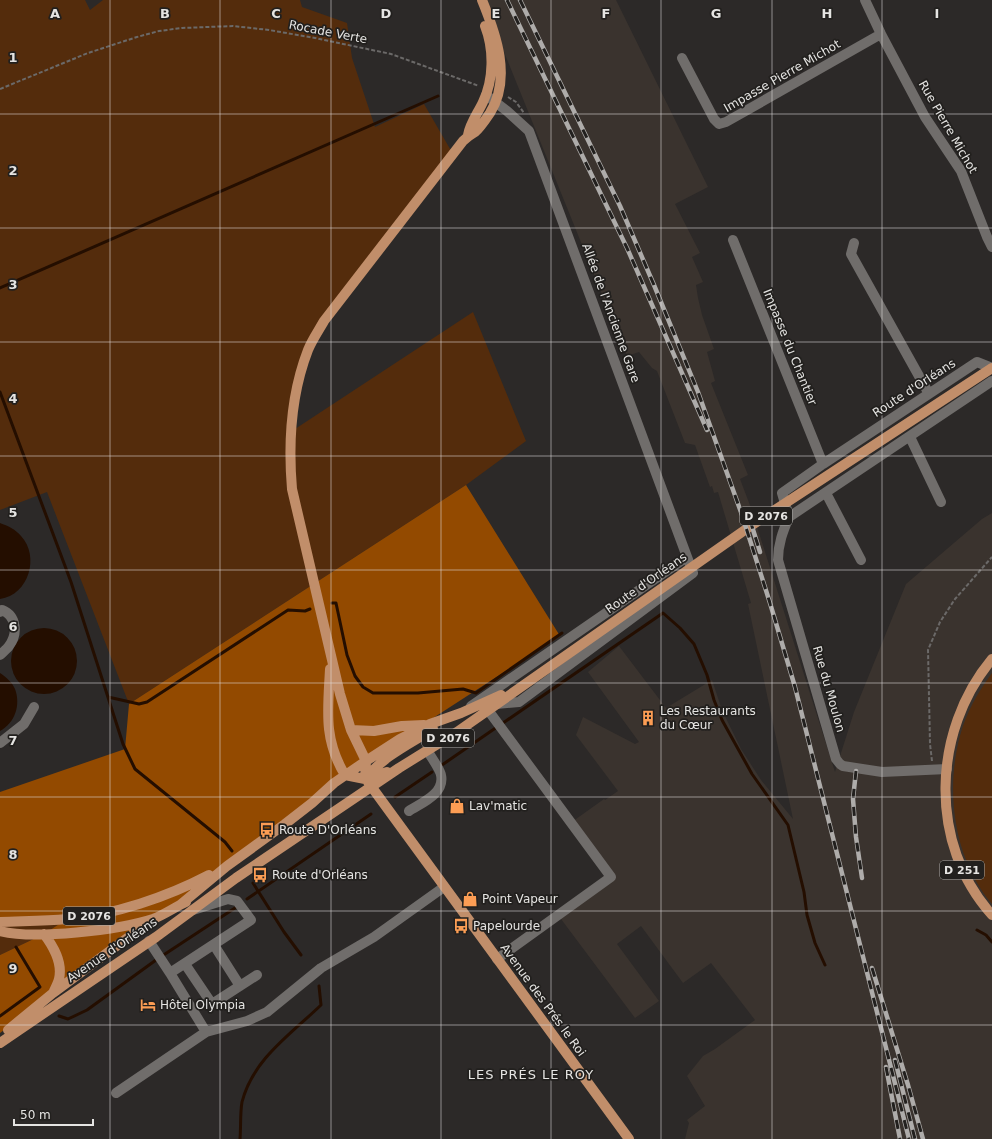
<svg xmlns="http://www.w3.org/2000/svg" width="992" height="1139" viewBox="0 0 992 1139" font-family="'DejaVu Sans',sans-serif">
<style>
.built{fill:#3a332e}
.green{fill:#542c0c}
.forest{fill:#934a00}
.water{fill:#240e00}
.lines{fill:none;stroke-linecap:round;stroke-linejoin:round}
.stream{stroke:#240e00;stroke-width:3}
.path{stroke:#6b6968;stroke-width:2;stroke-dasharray:4 2;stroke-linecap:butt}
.minor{stroke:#706d6b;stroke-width:10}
.major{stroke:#c18e6a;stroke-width:10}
.rail-casing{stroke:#aeacaa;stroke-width:4.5}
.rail{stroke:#22201e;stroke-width:3;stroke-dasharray:9;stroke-linecap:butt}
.grid{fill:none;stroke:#e5e4e2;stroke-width:1;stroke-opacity:0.55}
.labels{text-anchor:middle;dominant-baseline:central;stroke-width:3.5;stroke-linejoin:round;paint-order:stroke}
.shield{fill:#22201e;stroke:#aaa9a7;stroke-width:1}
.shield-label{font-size:11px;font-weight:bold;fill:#e5e4e2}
.street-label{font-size:12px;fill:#e5e4e2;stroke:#22201e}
.poi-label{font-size:12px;fill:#e5e4e2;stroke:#22201e;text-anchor:start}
.neighbourhood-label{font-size:13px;letter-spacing:1px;fill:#e5e4e2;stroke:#22201e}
.grid-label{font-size:13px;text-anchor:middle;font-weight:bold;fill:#e5e4e2;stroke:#22201e;stroke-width:3.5;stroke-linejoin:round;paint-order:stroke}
</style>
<rect width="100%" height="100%" fill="#2c2928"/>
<path class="built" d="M483,0H616L708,187L675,204L700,253L692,257L703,282L696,285L698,298L702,315L714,349L707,352L715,381L711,383L748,475L740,479L751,508L835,772L854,712L906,584L982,519L992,513V1139H685L689,1123L687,1120L705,1106L687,1076L703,1056L715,1049L755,1020L711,963L683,983L641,926L617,944L659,1001L635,1018L558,915L608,879L569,824L604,799L605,800L618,791L576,735L583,717L635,744L639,742L588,672L619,646L666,708L712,680L722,710L741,749L761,780L793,819L748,604L751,603L718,492L714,493L712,486L710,487L695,445L685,443L657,371L652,368L639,352L627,356Z"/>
<path class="green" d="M0,0H85L90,10L103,0H300L302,7L347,23L352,58L375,127L424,104L453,154L308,349L292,431L473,312L526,441L466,485L129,704L47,492L0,510Z
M992,673V904C954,859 945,792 960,736C966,713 978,692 992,673Z
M68,919L44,934L0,955V922Z"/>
<path class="forest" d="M466,485L560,636L345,775L227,866L0,1033V955L44,934L67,919L0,922V792L125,749L129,704Z"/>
<path class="water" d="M0,523C8,526 15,529 21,536C40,556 29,595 0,599Z
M11 661a33 33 0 1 1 66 0a33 33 0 1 1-66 0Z
M0,673C6,677 12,682 15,689C21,705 15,723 0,731Z"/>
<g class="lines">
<path class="stream" d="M0,288L438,96
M0,392L71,582L123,744L135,769L225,842L232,851
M332,603H336L347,655L355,676L363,687L373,693H418L463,689L476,693L562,633
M108,697L139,704L147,702L288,610L305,611L310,609
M503,723L663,613L680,628L694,644L707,675L714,700L722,720L752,774L788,825L804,892L807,915L815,943L825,965
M442,765L497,727
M395,797L432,772
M253,883L284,932L301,955
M247,899L371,814
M977,930L986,935L992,942
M162,956L235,908
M0,1016L40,987L16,947
M59,1016L68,1019L87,1010L156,960
M240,1139C241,1127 240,1113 242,1102C253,1059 291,1034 321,1005L319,986"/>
<path class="path" d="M0,89L88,53L137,37L159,31L182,28L233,26L269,30L315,38L391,54L479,86
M508,97L516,102L524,113
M932,761L930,744L928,650L940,622L955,599L992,557"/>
<path class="minor" d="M865,0L881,34L925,117L961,171L987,237L992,247
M682,58L714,119L719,124L726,122L881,34
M486,95L507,111L529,131L693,573L519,702L496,704
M733,240L823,464
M854,243L851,254L929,394
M910,437L941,502
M826,493L861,560
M789,517C783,531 778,544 778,560L836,759L840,764L843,766L882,772L947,769
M789,517L782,493L823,464L977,362L992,368
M789,517L992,381
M0,612L2,610C17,616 18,634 9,646C7,649 3,652 0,655
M471,706L687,557
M488,710L611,877L497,959
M0,743L24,724L34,707
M409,811C421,803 445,794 441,775C440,769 431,757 427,750
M149,941L170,973L251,920L237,901L228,899L193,910
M214,945L240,986
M185,964L212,1004L257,975
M170,973L206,1032
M116,1093L206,1032L247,1021L267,1012L321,968L374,937L444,887"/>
<path class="major" d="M468,135C470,123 478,113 483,102C494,79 494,49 485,26
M992,659C932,731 928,844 992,915
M330,669C328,709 323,739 345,775L365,779L387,772
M351,730L374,731L402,726L424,725
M366,778C385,755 408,745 433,729
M365,779L366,761L351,730L340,694L292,489C288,442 291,394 308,350C312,340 319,330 324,321L463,141C467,137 470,135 475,132C480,128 486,119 490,113C512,78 496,34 482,0
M368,782L629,1139
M180,905L227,866L285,824L312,803L334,783L366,761L400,739L430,724L461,713L501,695
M0,922C22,921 45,921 67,919C114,915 167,897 209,875
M0,931C34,940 119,930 153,919C164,915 175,907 186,902
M44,934C53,946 63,962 59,979C58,983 56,987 54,991
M8,1030L53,993L149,922
M0,1043L156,937L236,878L399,768L457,732L752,525L992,368"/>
<g class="rail-casing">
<path id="rail" d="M507,0L627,248L707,430
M520,0L620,206L654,285L698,392L742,515L770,603L795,687L909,1139
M750,520L760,552
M856,771L853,799L856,837L862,878
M872,968L908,1085L923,1139
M895,1060L915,1139
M886,1067L900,1139"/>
</g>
<use href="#rail" class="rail"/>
</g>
<path class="grid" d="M110,0V1139M220,0V1139M331,0V1139M441,0V1139M551,0V1139M661,0V1139M772,0V1139M882,0V1139M0,114H992M0,228H992M0,342H992M0,456H992M0,570H992M0,683H992M0,797H992M0,911H992M0,1025H992"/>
<defs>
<g id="building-bare" transform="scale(1.2)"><path d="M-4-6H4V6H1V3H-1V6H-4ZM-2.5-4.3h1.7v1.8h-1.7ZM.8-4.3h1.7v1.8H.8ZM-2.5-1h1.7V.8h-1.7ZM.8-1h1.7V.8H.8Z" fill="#fc9d54" stroke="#22201e" stroke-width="2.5" paint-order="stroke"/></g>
<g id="shop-bare" transform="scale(1.2)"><path d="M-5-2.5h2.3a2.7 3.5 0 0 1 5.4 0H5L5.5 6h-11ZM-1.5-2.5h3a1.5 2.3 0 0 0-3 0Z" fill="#fc9d54" stroke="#22201e" stroke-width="2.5" paint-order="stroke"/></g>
<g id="bus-bare" transform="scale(1.2)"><path d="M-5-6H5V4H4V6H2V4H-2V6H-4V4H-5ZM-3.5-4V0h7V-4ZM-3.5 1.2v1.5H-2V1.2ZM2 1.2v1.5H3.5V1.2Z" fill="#fc9d54" stroke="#22201e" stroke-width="2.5" paint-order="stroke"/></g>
<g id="hotel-bare" transform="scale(1.2)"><path d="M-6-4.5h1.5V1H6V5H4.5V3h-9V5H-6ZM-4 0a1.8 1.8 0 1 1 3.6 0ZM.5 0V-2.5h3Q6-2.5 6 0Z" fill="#fc9d54" stroke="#22201e" stroke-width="2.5" paint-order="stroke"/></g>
</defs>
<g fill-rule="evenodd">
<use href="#building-bare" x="648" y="718"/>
<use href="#shop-bare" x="457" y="806"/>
<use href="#bus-bare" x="267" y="830"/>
<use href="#bus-bare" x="260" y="875"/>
<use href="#shop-bare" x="470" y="899"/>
<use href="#bus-bare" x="461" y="926"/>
<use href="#hotel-bare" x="148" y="1005"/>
</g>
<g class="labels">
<g class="shield">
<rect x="740" y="507" width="52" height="18" rx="3"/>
<rect x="422" y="729" width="52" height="18" rx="3"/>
<rect x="940" y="861" width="44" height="18" rx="3"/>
<rect x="63" y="907" width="52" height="18" rx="3"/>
</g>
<g class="shield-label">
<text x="766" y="516">D 2076</text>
<text x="448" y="738">D 2076</text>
<text x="962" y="870">D 251</text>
<text x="89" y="916">D 2076</text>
</g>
<g class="street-label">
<text transform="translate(328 32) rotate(11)">Rocade Verte</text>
<text transform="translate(782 76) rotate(-30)">Impasse Pierre Michot</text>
<text transform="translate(948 127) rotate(60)">Rue Pierre Michot</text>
<text transform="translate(611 313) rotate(70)">Allée de l'Ancienne Gare</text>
<text transform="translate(790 347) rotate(68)">Impasse du Chantier</text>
<text transform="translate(914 388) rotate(-33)">Route d'Orléans</text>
<text transform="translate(646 583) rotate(-35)">Route d'Orléans</text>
<text transform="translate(829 689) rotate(74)">Rue du Moulon</text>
<text transform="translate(112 950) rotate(-34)">Avenue d'Orléans</text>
<text transform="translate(543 1000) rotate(54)">Avenue des Prés le Roi</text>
</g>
<g class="poi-label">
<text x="660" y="711">Les Restaurants<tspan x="660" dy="14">du Cœur</tspan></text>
<text x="469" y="806">Lav'matic</text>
<text x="279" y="830">Route D'Orléans</text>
<text x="272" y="875">Route d'Orléans</text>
<text x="482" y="899">Point Vapeur</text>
<text x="473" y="926">Papelourde</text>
<text x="160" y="1005">Hôtel Olympia</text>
</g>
<g class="neighbourhood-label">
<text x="531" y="1074">LES PRÉS LE ROY</text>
</g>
</g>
<g class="grid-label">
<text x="55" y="18">A</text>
<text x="165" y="18">B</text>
<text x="276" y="18">C</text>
<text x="386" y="18">D</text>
<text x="496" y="18">E</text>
<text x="606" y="18">F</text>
<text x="716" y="18">G</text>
<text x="827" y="18">H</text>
<text x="937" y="18">I</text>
<text x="13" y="62">1</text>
<text x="13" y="175">2</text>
<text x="13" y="289">3</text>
<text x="13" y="403">4</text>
<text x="13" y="517">5</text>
<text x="13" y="631">6</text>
<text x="13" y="745">7</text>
<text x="13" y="859">8</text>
<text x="13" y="973">9</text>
</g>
<path d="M14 1119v6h79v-6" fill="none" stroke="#e5e4e2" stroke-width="2"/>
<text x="20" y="1119" font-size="12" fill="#e5e4e2" stroke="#22201e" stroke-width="3" paint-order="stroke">50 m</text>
</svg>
